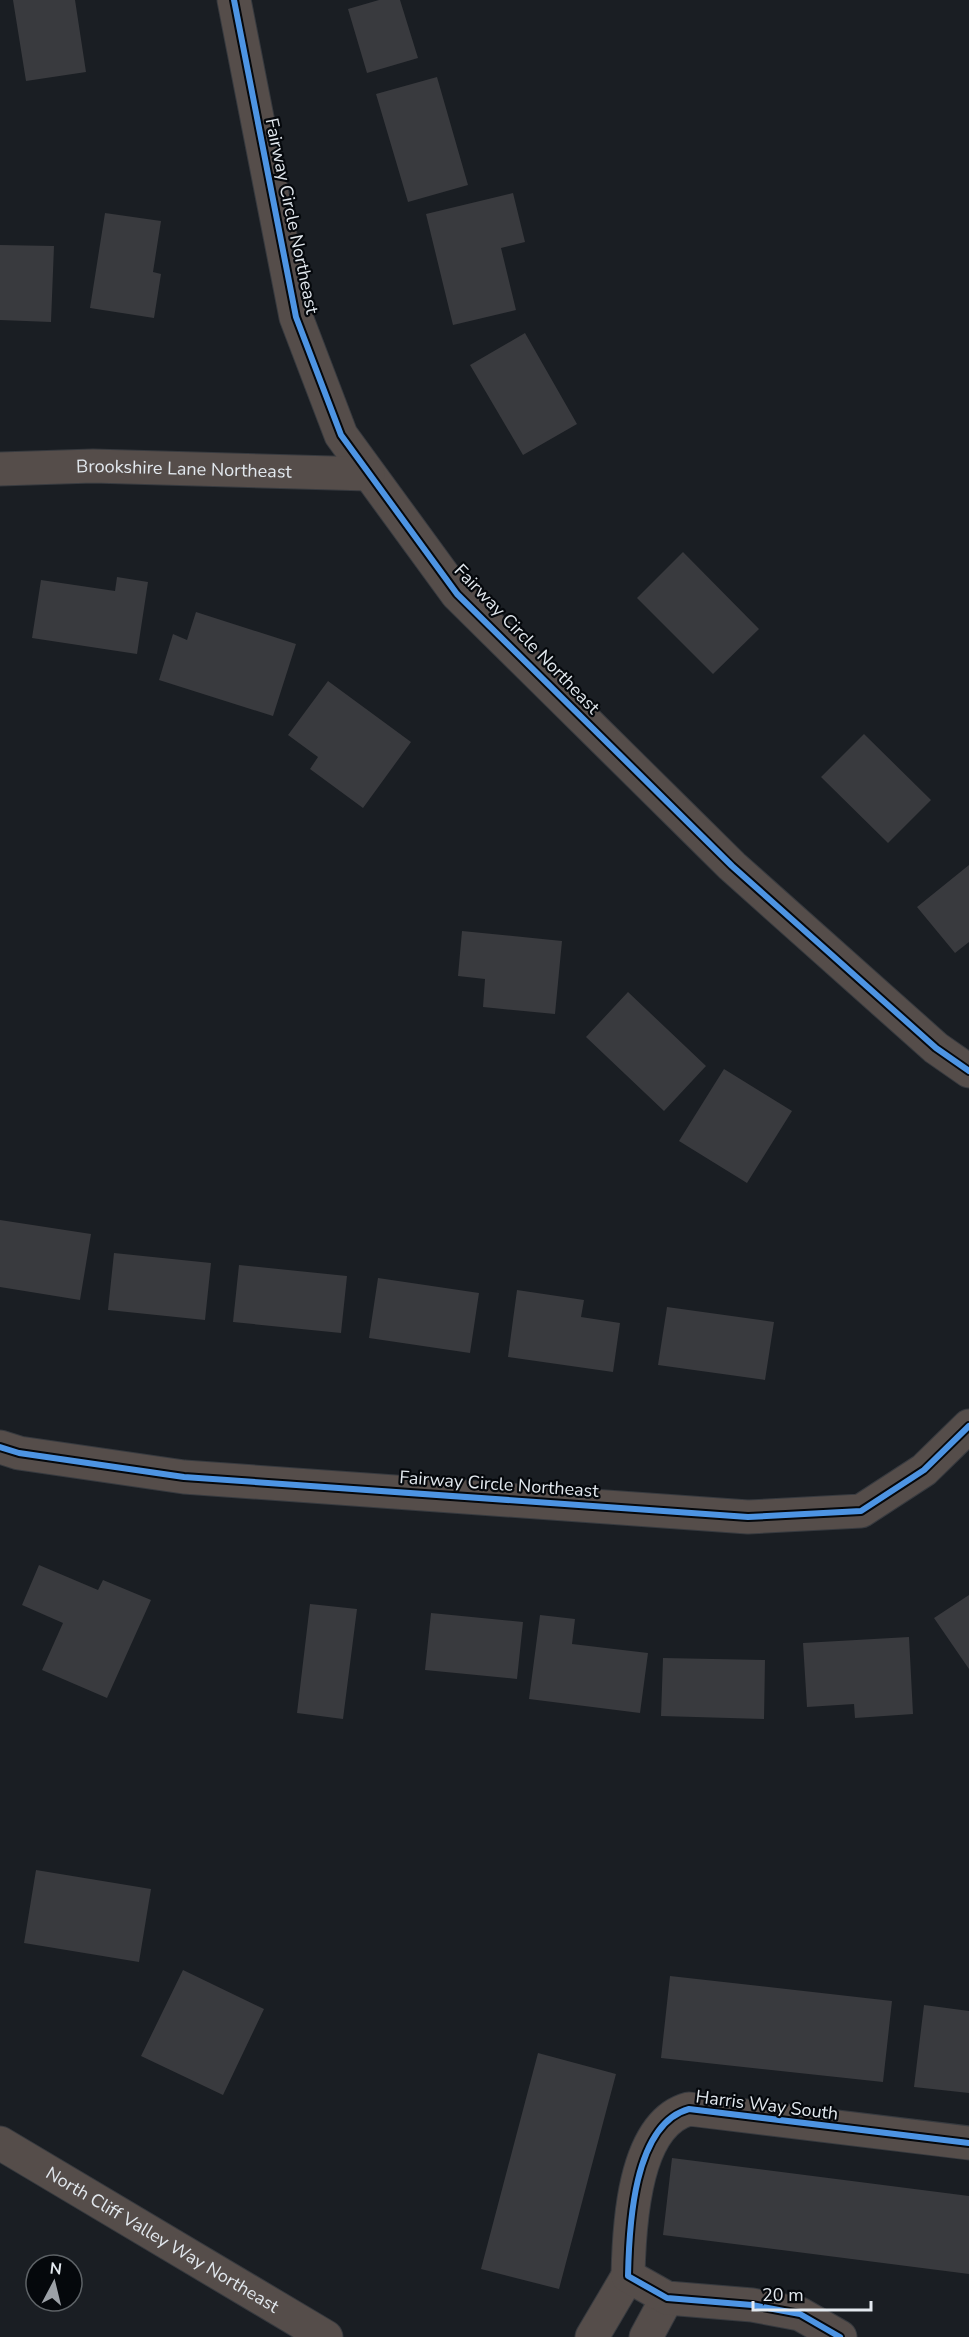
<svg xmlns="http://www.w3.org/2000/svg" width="969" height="2337" viewBox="0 0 969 2337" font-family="'Nunito Sans',sans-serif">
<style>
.building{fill:#393a3e}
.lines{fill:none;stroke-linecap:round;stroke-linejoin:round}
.street-casing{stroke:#373a3f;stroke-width:35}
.street{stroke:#554d4a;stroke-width:33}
.cycleway-casing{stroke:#05080c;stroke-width:10}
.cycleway{stroke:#4d94e3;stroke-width:6}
.labels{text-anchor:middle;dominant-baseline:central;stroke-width:4.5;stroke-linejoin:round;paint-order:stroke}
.street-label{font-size:18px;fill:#e2e8ee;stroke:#05080c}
</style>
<rect width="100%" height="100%" fill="#1a1e23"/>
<path class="building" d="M13,0H75L86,72L26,81Z
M379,0H400L418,58L367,73L348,9Z
M437,77L468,185L408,202L376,94Z
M513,193L525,242L501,248L516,310L453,325L426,214Z
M105,213L161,221L153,272L161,274L154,318L90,308Z
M0,245L54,246L51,322L0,320Z
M525,333L577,424L523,455L470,365Z
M683,552L759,629L713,674L637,598Z
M117,577L148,582L137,654L32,638L41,580L115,591Z
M196,612L296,644L273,716L159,680L173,634L187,640Z
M328,681L411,742L363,808L310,769L318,757L288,735Z
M864,734L931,800L888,843L821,777Z
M969,865V942L955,953L917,907Z
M462,931L562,941L555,1014L483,1007L485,979L458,976Z
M628,992L706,1066L664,1111L586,1037Z
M724,1069L792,1111L747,1183L679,1141Z
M0,1220L91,1234L80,1300L0,1287Z
M114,1253L211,1263L205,1320L108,1310Z
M239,1265L347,1276L341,1333L233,1322Z
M378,1278L479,1293L470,1353L369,1338Z
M517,1290L584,1300L581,1317L620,1323L613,1372L508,1357Z
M667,1307L774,1322L765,1380L658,1365Z
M39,1565L98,1590L103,1580L151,1600L107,1698L42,1670L63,1623L22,1605Z
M969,1595V1669L934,1618Z
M310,1604L357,1609L343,1719L297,1713Z
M431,1613L523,1622L517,1679L425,1670Z
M540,1615L575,1619L572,1644L648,1653L640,1713L529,1699Z
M909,1637L913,1714L855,1718L854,1704L807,1707L803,1643Z
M663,1658L765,1660L764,1719L661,1716Z
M36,1870L151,1889L139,1962L24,1943Z
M183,1970L264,2009L223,2095L141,2056Z
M670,1976L892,2001L883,2082L661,2058Z
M924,2005L969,2011V2093L914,2087Z
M538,2053L616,2074L559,2289L481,2269Z
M672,2158L969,2196V2274L663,2235Z"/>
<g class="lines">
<g class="street-casing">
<g id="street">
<path d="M234,0L296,317L341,435L457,594L732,866L936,1048L969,1071"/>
<path id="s1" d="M0,469L93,466L368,474"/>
<path d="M0,1447L19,1453L184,1477L748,1517L861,1511L924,1470L969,1426"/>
<path id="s2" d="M0,2143L326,2337"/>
<path d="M592,2337L628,2276"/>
<path d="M646,2337L667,2298"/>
<path d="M840,2337L800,2314L752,2305L667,2298L628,2276C629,2228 633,2124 689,2109L969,2143"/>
</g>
</g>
<use href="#street" class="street"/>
<g class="cycleway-casing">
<path id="cycleway" d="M234,0L296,317L341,435L457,594L732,866L936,1048L969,1071
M0,1447L19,1453L184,1477L748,1517L861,1511L924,1470L969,1426
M840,2337L800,2314L752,2305L667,2298L628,2276C629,2228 633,2124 689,2109L969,2143"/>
</g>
<use href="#cycleway" class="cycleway"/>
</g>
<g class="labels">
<g class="street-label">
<text transform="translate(292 216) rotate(78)">Fairway Circle Northeast</text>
<text stroke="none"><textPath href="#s1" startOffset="184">Brookshire Lane Northeast</textPath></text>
<text transform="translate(527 639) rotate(46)">Fairway Circle Northeast</text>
<text transform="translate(499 1484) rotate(4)">Fairway Circle Northeast</text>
<text transform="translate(767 2105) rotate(7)">Harris Way South</text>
<text stroke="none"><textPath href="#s2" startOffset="189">North Cliff Valley Way Northeast</textPath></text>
</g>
</g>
<g transform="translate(54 2283) rotate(7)"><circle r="28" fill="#05080c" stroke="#5d6266" stroke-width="1.5"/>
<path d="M0-4.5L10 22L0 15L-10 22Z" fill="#9ca1a7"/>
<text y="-9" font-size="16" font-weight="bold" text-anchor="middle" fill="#e2e8ee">N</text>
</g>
<path d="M753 2301v9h118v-9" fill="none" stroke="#e2e8ee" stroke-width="3"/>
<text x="762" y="2301" font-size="18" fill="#e2e8ee" stroke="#05080c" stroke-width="4.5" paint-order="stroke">20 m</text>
</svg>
